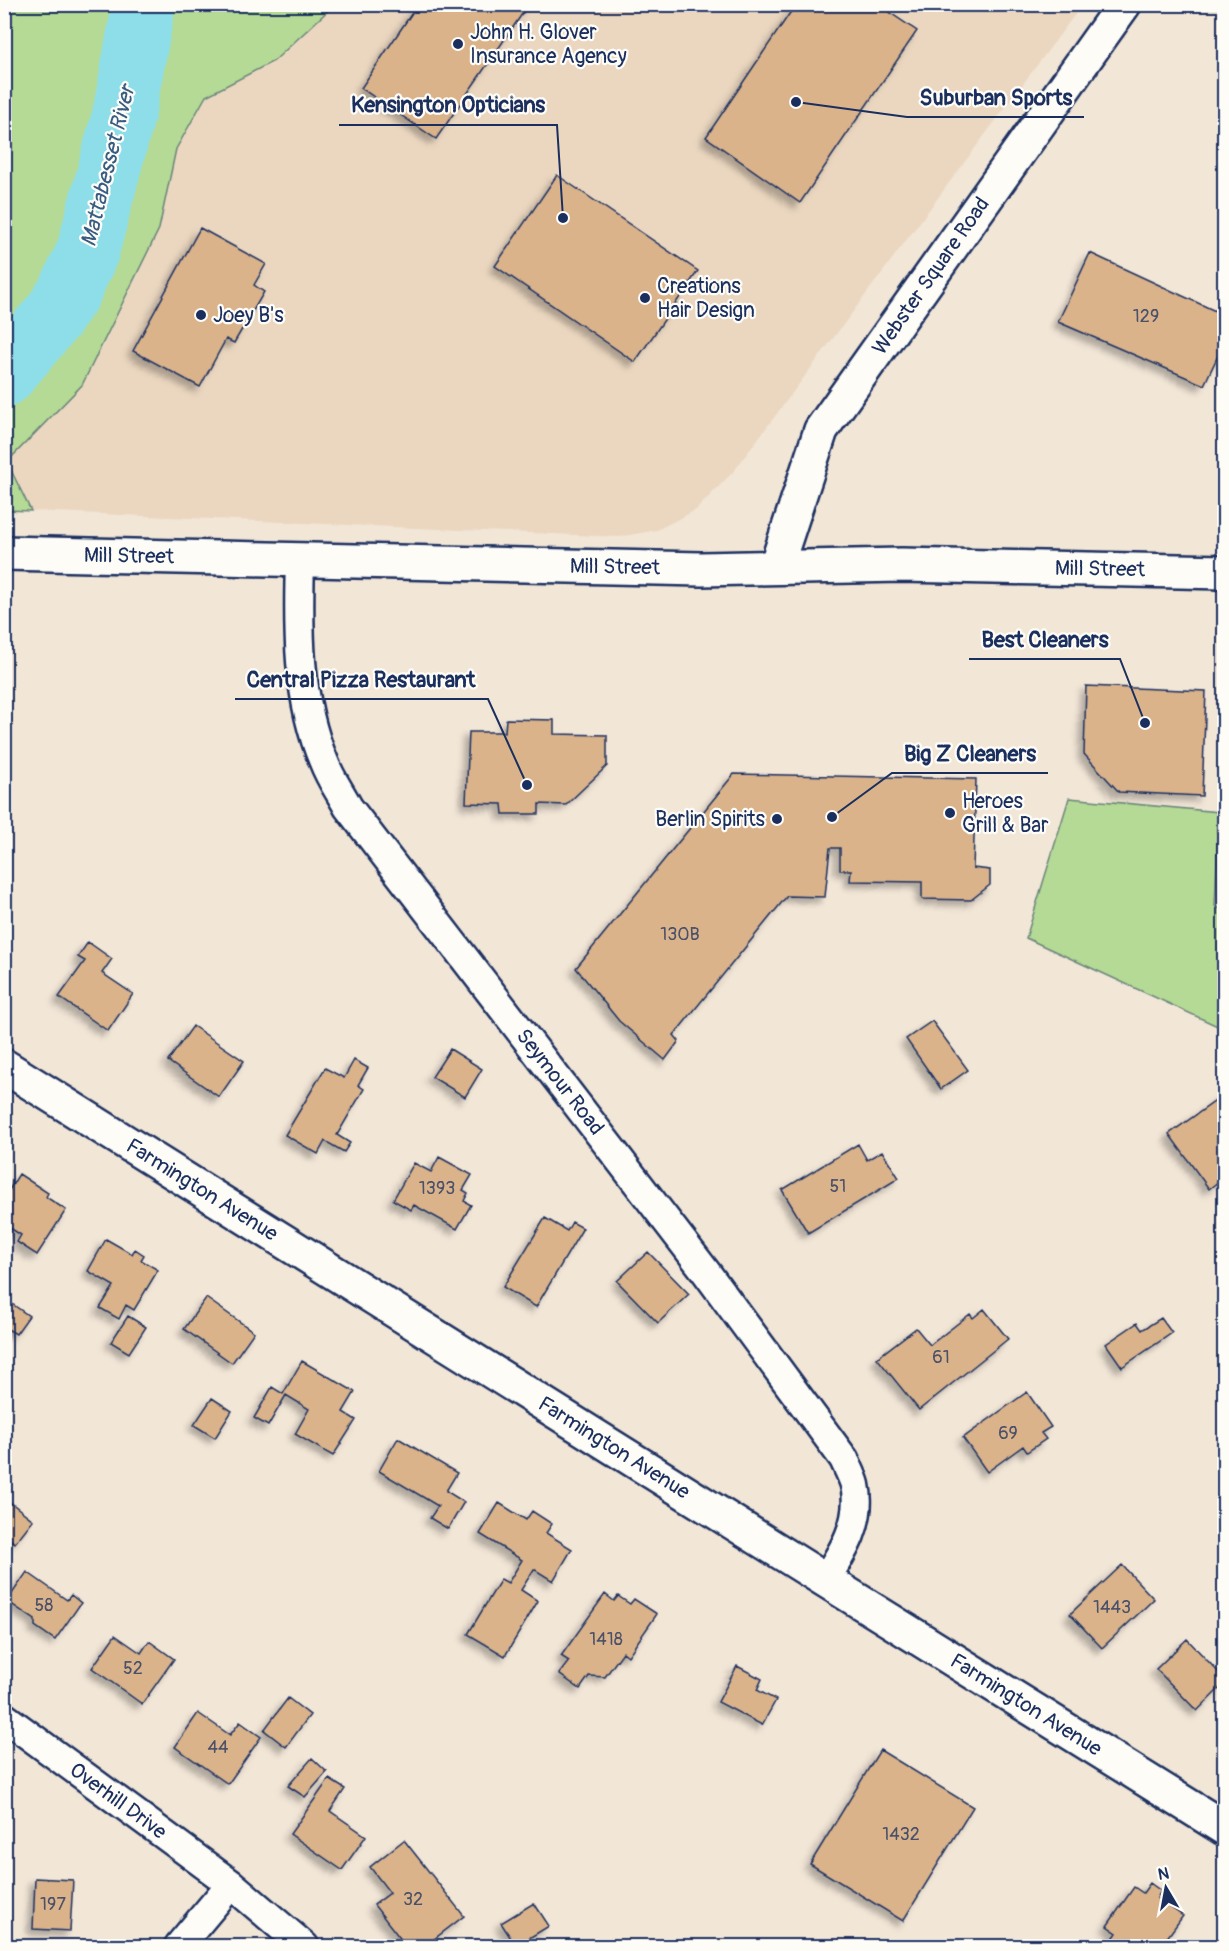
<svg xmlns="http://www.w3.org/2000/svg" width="1229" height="1951" viewBox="0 0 1229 1951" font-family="Pangolin,sans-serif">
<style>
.built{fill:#ebd7c0}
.green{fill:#b5da95;stroke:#68847a;stroke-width:1.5}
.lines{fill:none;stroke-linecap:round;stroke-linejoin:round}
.river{stroke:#8edeea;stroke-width:63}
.building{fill:#dab38b;stroke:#1b2f5e;stroke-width:1.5;filter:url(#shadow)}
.street-casing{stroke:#1b2f5e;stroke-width:33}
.secondary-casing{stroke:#1b2f5e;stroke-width:38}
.street{stroke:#fdfcf7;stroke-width:28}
.secondary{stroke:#fdfcf7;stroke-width:33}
.poi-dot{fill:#1b2f5e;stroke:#fdfcf7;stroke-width:2}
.labels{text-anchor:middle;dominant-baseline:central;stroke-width:4.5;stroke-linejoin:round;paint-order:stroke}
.number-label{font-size:18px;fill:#4b5069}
.poi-label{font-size:21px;fill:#1b2f5e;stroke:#fdfcf7;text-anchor:start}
.street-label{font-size:21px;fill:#1b2f5e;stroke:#fdfcf7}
.water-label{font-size:22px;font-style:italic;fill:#385b81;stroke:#fdfcf7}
.leader{fill:none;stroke:#1b2f5e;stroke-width:2}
.callout-dot{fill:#1b2f5e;stroke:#fdfcf7;stroke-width:2}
.callout-label{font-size:22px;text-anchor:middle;font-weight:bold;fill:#1b2f5e;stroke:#fdfcf7;stroke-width:4.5;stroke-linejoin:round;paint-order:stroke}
</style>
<defs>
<filter id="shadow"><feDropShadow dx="-5.5" dy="5.5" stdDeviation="3" flood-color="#0004"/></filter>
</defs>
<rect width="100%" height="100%" fill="#f2e6d7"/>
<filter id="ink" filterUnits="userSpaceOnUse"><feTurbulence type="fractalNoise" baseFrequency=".0167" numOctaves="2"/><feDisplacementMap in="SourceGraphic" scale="12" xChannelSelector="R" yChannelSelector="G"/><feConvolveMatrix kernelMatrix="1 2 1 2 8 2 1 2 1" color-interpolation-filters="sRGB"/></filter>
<g filter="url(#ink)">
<path class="built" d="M334,5H1082L734,471L696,510L657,530L619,537L31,511L6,462L82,385L159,229L176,149L206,96L274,61Z
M1224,653V911L1215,906Z"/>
<path class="green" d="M5,4L334,5L274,61L206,96L176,149L159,229L82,385L7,462L31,511L5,510Z
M1069,798L1219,812L1215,906L1224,911V1029L1026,938Z"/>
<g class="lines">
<path class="river" d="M4,375L54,315L70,291L88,250L124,113L144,4"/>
</g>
<path class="building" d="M418,4H529L436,139L361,88Z
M796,4H877L917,31L800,203L706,137Z
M557,175L698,271L635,362L495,266Z
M200,228L266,264L254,285L264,292L234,343L226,339L200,387L133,351Z
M1090,253L1224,315V343L1204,385L1058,322Z
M1086,686L1206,691L1202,796L1119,792L1084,754Z
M506,719L554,720V734L607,735V766L566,805L539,804V814H503L502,804L466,803L469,732H505Z
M734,774L976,779L973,868L990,870V885L971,900L922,899V882L850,881L851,870H840V848H830L825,897L787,896L674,1035L679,1041L665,1060L619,1021L576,968Z
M88,942L112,959L102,973L133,994L108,1031L59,997L85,961L78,957Z
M932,1021L968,1070L941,1089L906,1039Z
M193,1026L244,1061L219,1097L168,1061Z
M450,1049L482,1069L465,1097L432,1077Z
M354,1060L368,1068L358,1085L364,1089L337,1135L350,1143L344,1152L325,1141L318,1154L285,1135L325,1068L344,1078Z
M1224,1095V1177L1209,1189L1169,1134Z
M858,1144L867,1160L882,1151L899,1178L808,1233L782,1190Z
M439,1157L472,1175L463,1190L468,1193L464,1201L471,1205L457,1229L414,1205L411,1210L393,1200L414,1163L431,1172Z
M19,1174L48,1193L46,1197L66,1210L37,1255L17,1242L21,1235L4,1224V1198Z
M545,1218L567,1231L572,1222L583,1228L536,1307L503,1287Z
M106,1239L132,1254L135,1249L144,1255L141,1260L158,1270L134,1310L126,1305L119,1319L100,1308L114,1286L88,1271Z
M648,1252L689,1294L658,1323L617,1281Z
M206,1298L254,1332L232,1363L184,1329Z
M5,1299L29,1316L16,1334L4,1327Z
M984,1309L1008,1339L919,1410L877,1358L916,1328L930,1345L970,1314L973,1318Z
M128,1316L146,1327L129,1353L111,1342Z
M1161,1318L1172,1333L1122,1367L1106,1344L1137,1323L1142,1330Z
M302,1361L355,1392L343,1412L356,1420L333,1456L295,1434L309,1409L286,1395L268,1426L254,1418L272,1387L283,1394Z
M1027,1392L1051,1427L1041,1433L1046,1439L1027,1452L1023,1446L987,1472L963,1438Z
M212,1398L232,1411L215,1438L194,1425Z
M398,1438L457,1473L446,1491L464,1502L448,1529L430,1518L438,1506L379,1471Z
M10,1502L33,1520L15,1543L4,1535V1509Z
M499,1503L526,1520L532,1511L552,1524L546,1533L572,1549L553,1581L534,1569L521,1590L538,1601L505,1656L468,1634L501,1579L508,1583L522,1560L480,1534Z
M1122,1565L1154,1599L1102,1648L1070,1614Z
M27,1572L67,1600L71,1595L81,1603L55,1640L35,1626V1620L7,1601Z
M605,1594L614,1601L618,1596L630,1604L634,1599L657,1614L628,1656L623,1652L605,1677L589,1676L580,1689L559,1674L569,1661L561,1656Z
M115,1635L141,1653L149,1641L174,1659L142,1704L92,1668Z
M1187,1639L1224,1678V1684L1197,1711L1156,1669Z
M737,1666L762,1679L757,1690L776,1700L762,1725L718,1702Z
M288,1698L310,1715L286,1747L264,1730Z
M198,1713L230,1735L240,1722L261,1737L228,1784L175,1747Z
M880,1750L973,1807L903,1921L810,1864Z
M312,1758L327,1772L305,1797L288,1786Z
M329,1779L345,1789L330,1811L366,1836L342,1870L290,1834Z
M404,1840L464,1916L425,1946H406L374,1905L390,1893L370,1867Z
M35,1878L73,1880L70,1931L33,1929Z
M1150,1883L1161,1891L1157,1898L1183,1916L1161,1946L1148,1939L1143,1946H1113L1109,1944L1117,1933L1107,1926L1134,1887L1143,1893Z
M534,1903L549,1926L516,1946L501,1923Z"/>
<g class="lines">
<g class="street-casing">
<path id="street" d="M300,560C298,627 297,699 324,762C330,778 340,792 348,807L706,1272L844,1459C848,1468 853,1477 855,1485C863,1521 843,1552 825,1580
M4,1717L231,1884L304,1946
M179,1946L231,1884"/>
</g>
<g class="secondary-casing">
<path id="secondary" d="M4,553L701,569L902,565L1224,572
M776,567L821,430L1124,4
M4,1066L825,1580L1224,1828"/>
</g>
<use href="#street" class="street"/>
<use href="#secondary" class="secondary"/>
</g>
</g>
<g class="poi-dot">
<circle cx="458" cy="44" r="6"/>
<circle cx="645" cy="298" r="6"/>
<circle cx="201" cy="315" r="6"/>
<circle cx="950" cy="813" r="6"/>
<circle cx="777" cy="819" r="6"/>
</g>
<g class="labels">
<g class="number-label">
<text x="1146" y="316">129</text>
<text x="680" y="934">130B</text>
<text x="838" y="1186">51</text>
<text x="437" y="1188">1393</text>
<text x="941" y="1357">61</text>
<text x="1008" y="1433">69</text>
<text x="44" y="1605">58</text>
<text x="1112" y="1607">1443</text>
<text x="606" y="1639">1418</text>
<text x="133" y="1668">52</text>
<text x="218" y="1747">44</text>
<text x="901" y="1834">1432</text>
<text x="413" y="1899">32</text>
<text x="53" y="1904">197</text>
</g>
<g class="poi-label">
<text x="470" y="32">John H. Glover<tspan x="470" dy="24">Insurance Agency</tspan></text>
<text x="657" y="286">Creations<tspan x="657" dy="24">Hair Design</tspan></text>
<text x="213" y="315">Joey B's</text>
<text x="962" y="801">Heroes<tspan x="962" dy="24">Grill &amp; Bar</tspan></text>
<text x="765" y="819" text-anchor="end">Berlin Spirits</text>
</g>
<g class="street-label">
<text transform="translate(931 276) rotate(-55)">Webster Square Road</text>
<text transform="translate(129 556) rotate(1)">Mill Street</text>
<text transform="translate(615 567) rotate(1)">Mill Street</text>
<text transform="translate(1100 569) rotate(1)">Mill Street</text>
<text transform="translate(560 1082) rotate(52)">Seymour Road</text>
<text transform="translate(202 1190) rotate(32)">Farmington Avenue</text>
<text transform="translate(614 1448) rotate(32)">Farmington Avenue</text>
<text transform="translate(1026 1705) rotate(32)">Farmington Avenue</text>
<text transform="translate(118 1801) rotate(36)">Overhill Drive</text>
</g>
<g class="water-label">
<text transform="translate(108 166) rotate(-76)">Mattabesset River</text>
</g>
</g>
<path class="leader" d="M796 102L907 117H1084M563 218L557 125H339M1145 723L1120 659H969M527 785L488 699H235M832 817L892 773H1048"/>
<g class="callout-dot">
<circle cx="796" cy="102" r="6"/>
<circle cx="563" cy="218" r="6"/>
<circle cx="1145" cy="723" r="6"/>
<circle cx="527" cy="785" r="6"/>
<circle cx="832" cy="817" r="6"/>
</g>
<g class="callout-label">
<text x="996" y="105">Suburban Sports</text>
<text x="448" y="112">Kensington Opticians</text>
<text x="1045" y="647">Best Cleaners</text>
<text x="361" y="687">Central Pizza Restaurant</text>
<text x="970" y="761">Big Z Cleaners</text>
</g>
<rect width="1229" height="1951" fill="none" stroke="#fdfcf7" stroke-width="24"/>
<rect x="12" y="12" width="1205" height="1927" fill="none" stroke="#1b2f5e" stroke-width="2" filter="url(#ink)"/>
<g transform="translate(1166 1888) rotate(350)" stroke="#fdfcf7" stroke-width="4.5" paint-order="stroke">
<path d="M0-4.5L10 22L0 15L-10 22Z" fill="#1b2f5e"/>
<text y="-9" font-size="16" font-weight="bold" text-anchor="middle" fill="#1b2f5e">N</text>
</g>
</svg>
